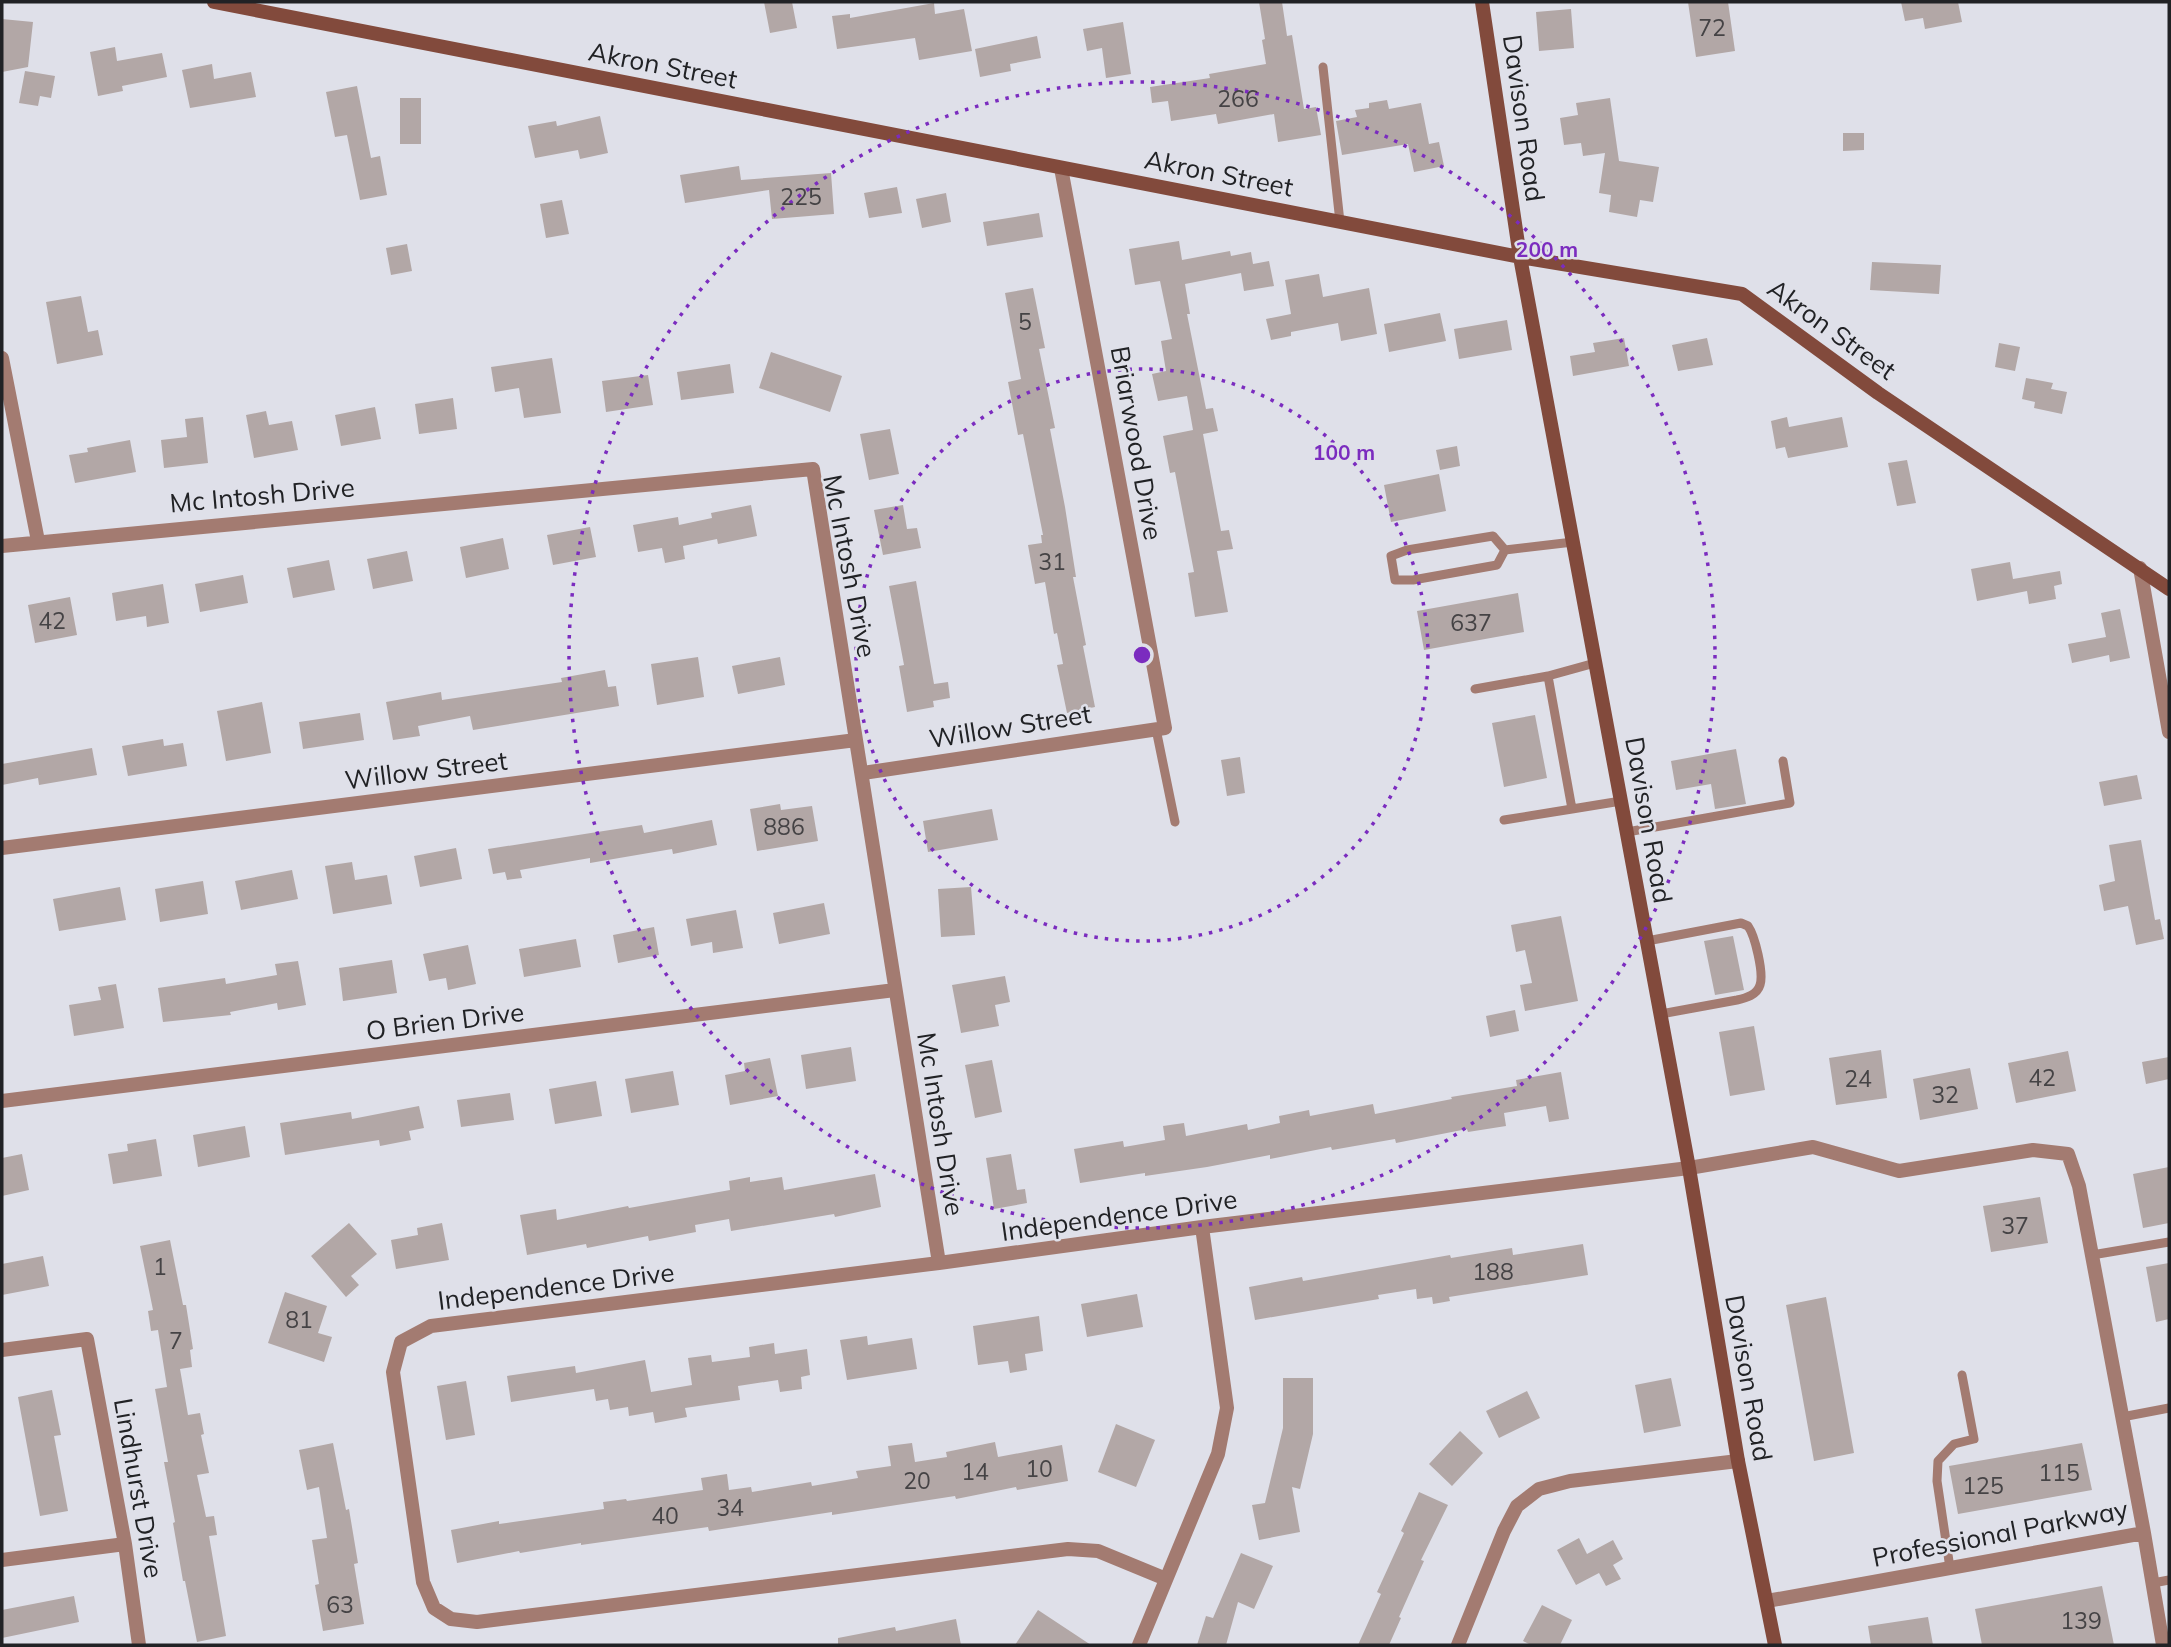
<svg xmlns="http://www.w3.org/2000/svg" width="2171" height="1647" viewBox="0 0 2171 1647" font-family="Mulish,sans-serif">
<style>
.building{fill:#b2a7a6}
.lines{fill:none;stroke-linecap:round;stroke-linejoin:round}
.lane{stroke:#a37b71;stroke-width:9}
.street{stroke:#a37b71;stroke-width:14}
.secondary{stroke:#824a3c;stroke-width:14}
.ring{fill:none;stroke:#7b2cbf;stroke-width:3.5;stroke-dasharray:3.5 7}
.labels{text-anchor:middle;dominant-baseline:central;stroke-width:5;stroke-linejoin:round;paint-order:stroke}
.number-label{font-size:23px;fill:#454345}
.street-label{font-size:26px;fill:#212225;stroke:#dfe0e9}
.centre{fill:#7b2cbf;stroke:#dfe0e9;stroke-width:3.5}
.ring-label{font-size:21px;text-anchor:middle;font-weight:bold;fill:#7b2cbf;stroke:#dfe0e9;stroke-width:5;stroke-linejoin:round;paint-order:stroke}
</style>
<rect width="100%" height="100%" fill="#dfe0e9"/>
<path class="building" d="M764,2H792L797,28L770,33Z
M1259,2H1282L1287,36L1292,35L1304,109L1316,107L1321,135L1278,142L1274,114L1218,124L1216,114L1171,121L1168,101L1152,103L1150,87L1210,78L1209,74L1266,64L1262,40L1265,39Z
M1688,2H1728L1735,51L1696,57Z
M1901,2H1958L1962,22L1925,29L1923,18L1905,21Z
M934,3L935,14L964,9L972,51L919,60L915,38L837,49L832,16L850,14V18Z
M1571,9L1574,48L1539,51L1536,12Z
M2,19L33,22L28,67L2,72Z
M1123,22L1131,74L1106,78L1102,48L1087,51L1083,29Z
M1037,36L1041,58L1010,64L1011,71L980,77L975,49Z
M115,47L117,61L162,53L167,77L122,86L123,91L98,96L90,52Z
M212,64L214,79L251,72L256,97L190,108L182,70Z
M25,71L55,76L51,98L40,96L38,106L19,103Z
M357,86L371,158L380,156L387,195L360,200L347,135L335,137L326,92Z
M400,98H421V144H400Z
M1610,98L1619,161L1659,167L1653,202L1640,200L1637,217L1609,212L1611,195L1599,193L1605,153L1583,156L1581,143L1564,145L1560,118L1578,115L1576,103Z
M1387,100L1389,109L1421,103L1429,144L1439,142L1444,166L1414,172L1408,144L1342,155L1336,121L1357,117L1355,110L1369,108V103Z
M600,116L608,153L580,159L578,150L535,158L528,126L556,121L557,126Z
M1843,133H1864V150L1843,151Z
M739,166L741,180L831,173L834,214L772,219L769,190L685,203L680,175Z
M897,187L902,213L869,218L864,193Z
M946,193L951,222L922,228L916,199Z
M562,200L569,234L546,238L540,204Z
M1039,213L1043,237L987,246L983,222Z
M1179,241L1182,260L1230,251L1231,256L1251,252L1253,264L1269,261L1274,286L1244,291L1241,273L1185,284L1190,314H1187L1206,409L1213,408L1218,431L1203,434L1221,531L1229,530L1233,549L1217,551L1228,612L1195,617L1188,573L1194,572L1175,472L1170,473L1163,436L1193,430L1187,396L1158,401L1152,374L1166,371L1161,341L1172,339L1160,281L1135,285L1129,249Z
M407,244L412,271L391,275L386,248Z
M1872,262L1941,265L1939,294L1870,290Z
M1319,274L1323,297L1369,288L1377,334L1341,341L1338,323L1291,332V336L1271,340L1266,319L1291,314L1285,280Z
M1033,288L1045,348L1039,349L1055,428L1050,429L1065,507L1076,577H1073L1086,645L1083,646L1095,707L1067,713L1057,665L1063,664L1057,633L1054,634L1045,582L1035,584L1028,545L1042,543L1041,535H1043L1023,434L1018,435L1008,382L1021,379L1005,293Z
M81,296L88,332L98,330L103,355L57,364L46,302Z
M1440,313L1446,341L1389,352L1384,324Z
M1507,320L1512,350L1459,359L1454,329Z
M1624,338L1629,366L1573,376L1570,356L1595,352L1593,343Z
M1707,338L1713,365L1678,371L1672,345Z
M1999,343L2020,347L2015,371L1995,367Z
M771,352L842,376L830,412L759,388Z
M552,358L561,413L524,418L519,388L495,392L491,367Z
M730,364L734,393L681,400L677,372Z
M648,375L653,405L606,412L602,381Z
M2026,378L2053,383L2051,389L2067,392L2062,414L2034,408L2035,402L2022,399Z
M453,398L457,429L419,434L415,404Z
M375,407L381,439L341,446L335,415Z
M266,411L269,425L292,421L298,450L254,458L246,415Z
M203,417L208,463L164,468L161,440L187,437L185,419Z
M1787,417L1789,427L1842,417L1848,447L1788,458L1785,447L1776,449L1771,421Z
M890,429L899,474L869,480L860,434Z
M130,440L136,472L75,483L69,455L88,452L87,448Z
M1457,446L1460,466L1440,470L1436,450Z
M1907,460L1916,503L1897,506L1888,463Z
M1439,474L1446,511L1391,522L1384,485Z
M751,505L757,536L718,544L717,539L683,546L685,559L665,563L662,548L638,552L633,525L678,517L679,525L712,518L711,513Z
M903,505L907,529L917,528L921,548L883,555L874,510Z
M590,527L596,557L553,565L547,535Z
M503,538L509,569L466,578L460,547Z
M407,551L413,581L373,589L367,559Z
M329,560L335,590L293,598L287,568Z
M2010,562L2013,579L2060,571L2062,584L2054,586L2056,599L2029,604L2027,591L1977,601L1971,569Z
M243,575L248,603L200,612L195,584Z
M916,581L934,684L948,682L950,698L933,701L934,707L907,712L899,666L904,665L889,586Z
M163,584L169,623L147,627L146,616L116,621L112,593Z
M1518,593L1524,632L1424,650L1417,611Z
M70,597L77,635L35,643L28,605Z
M2120,609L2130,658L2110,662L2109,655L2072,663L2068,644L2106,637L2101,613Z
M698,657L704,697L657,705L651,664Z
M780,657L785,685L738,694L732,666Z
M605,670L608,687L616,686L619,706L473,730L470,716L418,726L420,736L393,740L386,702L441,692L442,700L562,682L561,678Z
M262,702L271,753L226,761L217,711Z
M360,713L364,740L303,749L299,722Z
M1535,715L1547,778L1504,787L1492,723Z
M163,739L164,746L183,743L187,766L128,776L122,746Z
M92,748L97,775L39,785L38,778L2,785V764Z
M1736,749L1746,804L1715,809L1711,784L1676,790L1671,761Z
M1240,757L1245,793L1227,796L1221,760Z
M2137,775L2142,799L2104,806L2099,782Z
M780,804L781,810L812,806L818,841L757,851L750,809Z
M992,809L998,840L928,852L923,821Z
M712,820L717,845L673,854L672,849L590,863V858L520,870L522,878L507,880L505,872L493,874L488,849L642,825L644,833Z
M2141,840L2155,920L2160,919L2164,939L2136,945L2128,906L2104,911L2099,885L2115,881L2109,845Z
M456,848L462,879L420,887L414,856Z
M352,862L355,880L387,875L392,904L333,914L325,866Z
M292,870L298,899L241,910L235,881Z
M203,881L208,914L160,922L155,889Z
M120,887L126,920L59,931L53,899Z
M971,887L975,935L941,937L938,889Z
M824,903L830,934L779,944L773,913Z
M736,910L743,948L713,953L712,942L691,946L686,919Z
M1561,916L1578,1001L1525,1011L1520,985L1532,983L1525,950L1516,952L1511,925Z
M654,927L659,955L618,963L613,935Z
M1733,936L1744,990L1715,995L1704,941Z
M576,939L581,967L524,977L519,949Z
M468,945L476,984L448,990L446,978L429,981L423,954Z
M392,960L397,993L343,1001L339,968Z
M298,961L306,1005L278,1010L277,1003L230,1012L231,1015L163,1022L158,988L225,978L226,984L277,975L275,964Z
M1005,976L1010,1002L995,1005L999,1026L961,1033L952,985Z
M116,984L124,1028L74,1036L69,1005L101,1000L98,987Z
M1515,1010L1519,1031L1490,1037L1486,1016Z
M1754,1026L1765,1090L1730,1096L1719,1032Z
M851,1047L856,1081L806,1089L801,1055Z
M1881,1050L1887,1098L1836,1105L1829,1058Z
M2068,1051L2076,1091L2016,1103L2008,1063Z
M2169,1057V1079L2146,1084L2142,1062Z
M770,1058L778,1096L730,1105L725,1075L745,1071L744,1063Z
M992,1060L1002,1112L975,1118L965,1065Z
M1970,1068L1978,1109L1920,1120L1913,1079Z
M673,1071L679,1105L631,1113L625,1079Z
M1561,1072L1569,1119L1549,1122L1546,1106L1504,1113L1506,1126L1468,1132L1467,1129L1396,1143L1395,1139L1332,1150L1331,1147L1270,1159V1155L1207,1167L1145,1176V1173L1080,1183L1074,1149L1123,1141L1124,1147L1165,1140L1163,1126L1184,1123L1186,1136L1247,1124L1248,1130L1280,1123L1279,1116L1309,1110L1310,1116L1373,1104L1375,1114L1452,1099L1451,1097L1517,1086L1516,1080Z
M596,1081L602,1116L555,1124L549,1089Z
M510,1093L514,1120L461,1127L457,1100Z
M419,1106L424,1128L409,1131L411,1140L380,1146L379,1140L285,1155L280,1123L351,1112L352,1119Z
M245,1126L250,1157L198,1167L193,1135Z
M156,1139L162,1176L113,1184L108,1154L128,1151L127,1144Z
M22,1154L29,1190L2,1196V1158Z
M1011,1154L1017,1190L1025,1189L1027,1203L994,1209L986,1158Z
M2169,1167V1223L2143,1228L2133,1174Z
M875,1174L881,1207L835,1217L834,1214L731,1231L729,1219L695,1225L696,1232L649,1241L648,1236L587,1248L586,1244L527,1255L520,1215L556,1209L557,1220L628,1206L629,1208L730,1190L729,1181L750,1177V1182L782,1177L784,1190Z
M2040,1197L2048,1243L1991,1252L1983,1206Z
M349,1223L377,1254L351,1276L359,1285L346,1297L311,1256Z
M442,1223L449,1260L396,1269L391,1240L418,1235L417,1228Z
M170,1240L183,1305H186L193,1349L190,1350L192,1367L180,1369L188,1415L200,1413L204,1434L201,1435L209,1473L197,1475L206,1517L214,1516L217,1535L209,1536L226,1636L197,1642L185,1581H183L173,1523L175,1522L164,1462H168L155,1389L167,1387L158,1330L151,1331L148,1311L153,1310L140,1246Z
M1583,1244L1588,1275L1449,1297L1450,1301L1433,1304L1432,1297L1417,1299L1416,1289L1378,1295L1379,1299L1255,1320L1249,1287L1302,1277L1303,1281L1450,1255L1451,1258L1512,1248L1513,1255Z
M43,1256L49,1286L2,1295V1264Z
M2169,1263V1319L2156,1322L2146,1267Z
M285,1292L327,1306L318,1333L332,1337L324,1362L268,1343Z
M1137,1294L1143,1327L1087,1337L1081,1304Z
M1826,1297L1854,1453L1814,1461L1786,1305Z
M1039,1316L1043,1351L1025,1354L1027,1370L1010,1373L1008,1361L978,1365L973,1326Z
M867,1336L868,1345L912,1338L917,1369L847,1380L840,1340Z
M774,1343L775,1354L807,1349L810,1375L801,1377L802,1389L780,1392L778,1380L738,1386L740,1400L685,1408L687,1417L655,1423L653,1412L629,1416L628,1407L610,1410L608,1399L596,1401L594,1389L511,1402L507,1376L575,1366L576,1373L645,1360L651,1392L692,1385L688,1358L711,1355L712,1362L750,1357L749,1347Z
M1283,1378H1313V1434L1300,1489L1292,1487L1300,1532L1259,1540L1252,1505L1265,1503L1283,1428Z
M1671,1378L1681,1426L1644,1433L1635,1385Z
M466,1381L475,1435L446,1440L437,1386Z
M52,1390L61,1435L54,1436L68,1511L40,1516L18,1397Z
M1527,1391L1540,1418L1499,1438L1486,1411Z
M1116,1424L1155,1440L1136,1487L1098,1472Z
M1460,1431L1483,1453L1452,1486L1429,1464Z
M995,1442L998,1457L1062,1445L1068,1481L1017,1490L1016,1487L956,1499L955,1496L832,1515V1512L709,1531L708,1527L581,1545V1543L520,1553L519,1551L457,1563L451,1530L499,1521V1524L604,1509L603,1502L626,1499L627,1501L703,1490L701,1478L727,1474L729,1490L751,1487L752,1492L811,1482L812,1486L858,1478L856,1471L891,1466L888,1446L912,1443L915,1462L947,1457L946,1452Z
M333,1443L346,1510L349,1509L358,1563L354,1564L364,1624L323,1631L315,1585L319,1584L312,1540L327,1538L319,1487L307,1490L299,1450Z
M2082,1443L2092,1490L1958,1514L1949,1466Z
M1419,1492L1448,1505L1421,1560L1424,1561L1399,1617L1401,1618L1389,1645H1358L1381,1594L1377,1592L1404,1533L1401,1531Z
M1579,1538L1587,1554L1613,1540L1623,1559L1613,1565L1621,1579L1606,1586L1599,1573L1576,1585L1557,1550Z
M1241,1553L1273,1566L1254,1609L1238,1602L1226,1645H1197L1206,1616L1213,1618Z
M2102,1586L2114,1645H1982L1975,1609Z
M74,1596L79,1622L2,1638V1610Z
M1542,1605L1572,1620L1560,1645H1531L1523,1641Z
M1038,1610L1091,1645H1015Z
M1928,1617L1933,1645H1871L1868,1626Z
M956,1619L961,1645H838V1638L895,1627L896,1631Z"/>
<g class="lines">
<path class="lane" d="M1323,67L1340,222
M1493,536L1505,550L1497,565L1413,580H1395L1391,556L1407,550Z
M1505,550L1573,542
M1595,663L1548,676L1572,809L1621,801
M1475,689L1548,676
M1156,729L1175,822
M1504,820L1572,809
M1627,832L1790,803L1783,761
M1647,941L1741,923L1748,926C1755,936 1764,973 1760,985C1757,995 1746,998 1737,1000L1661,1014
M2092,1255L2169,1242
M2122,1417L2169,1408
M1950,1568L1937,1481L1938,1461L1954,1444L1974,1439L1962,1375
M2153,1583L2169,1580"/>
<path class="street" d="M2,358L38,541
M2,546L813,469L939,1263
M2140,568L2169,732
M863,773L1165,728L1061,168
M2,848L856,740
M2,1101L895,990
M2,1350L87,1339L125,1544L139,1645
M2,1560L125,1544
M1166,1579L1098,1551L1068,1549L477,1622L451,1619L434,1608L423,1582L393,1372L401,1342L431,1326L939,1263L1202,1227L1689,1168L1813,1147L1899,1171L2033,1150L2068,1154L2079,1186L2144,1533L2163,1645
M1767,1601L2144,1533
M1139,1645L1218,1454L1227,1408L1202,1227
M1458,1645L1504,1531L1517,1506L1539,1489L1570,1481L1738,1461"/>
<path class="secondary" d="M214,2L1520,257L1742,294L1878,393L2169,589
M1482,2L1520,257L1689,1168L1738,1461L1775,1645"/>
</g>
<g class="ring">
<circle cx="1142" cy="655" r="286"/>
<circle cx="1142" cy="655" r="573"/>
</g>
<g class="labels">
<g class="number-label">
<text x="1712" y="27">72</text>
<text x="1238" y="98">266</text>
<text x="801" y="196">225</text>
<text x="1025" y="321">5</text>
<text x="1052" y="561">31</text>
<text x="52" y="620">42</text>
<text x="1471" y="622">637</text>
<text x="784" y="826">886</text>
<text x="2042" y="1077">42</text>
<text x="1858" y="1078">24</text>
<text x="1945" y="1094">32</text>
<text x="2015" y="1225">37</text>
<text x="160" y="1266">1</text>
<text x="1493" y="1271">188</text>
<text x="299" y="1319">81</text>
<text x="176" y="1340">7</text>
<text x="1039" y="1468">10</text>
<text x="975" y="1471">14</text>
<text x="2059" y="1472">115</text>
<text x="917" y="1480">20</text>
<text x="1983" y="1485">125</text>
<text x="730" y="1507">34</text>
<text x="665" y="1515">40</text>
<text x="340" y="1604">63</text>
<text x="2081" y="1620">139</text>
</g>
<g class="street-label">
<text transform="translate(663 65) rotate(11)">Akron Street</text>
<text transform="translate(1524 118) rotate(82)">Davison Road</text>
<text transform="translate(1219 173) rotate(11)">Akron Street</text>
<text transform="translate(1832 329) rotate(36)">Akron Street</text>
<text transform="translate(1137 443) rotate(80)">Briarwood Drive</text>
<text transform="translate(262 495) rotate(-5)">Mc Intosh Drive</text>
<text transform="translate(850 566) rotate(79)">Mc Intosh Drive</text>
<text transform="translate(1010 726) rotate(-9)">Willow Street</text>
<text transform="translate(426 770) rotate(-7)">Willow Street</text>
<text transform="translate(1649 820) rotate(80)">Davison Road</text>
<text transform="translate(445 1021) rotate(-7)">O Brien Drive</text>
<text transform="translate(941 1124) rotate(81)">Mc Intosh Drive</text>
<text transform="translate(1119 1215) rotate(-8)">Independence Drive</text>
<text transform="translate(556 1286) rotate(-7)">Independence Drive</text>
<text transform="translate(1749 1378) rotate(80)">Davison Road</text>
<text transform="translate(139 1488) rotate(80)">Lindhurst Drive</text>
<text transform="translate(2000 1533) rotate(-11)">Professional Parkway</text>
</g>
</g>
<circle cx="1142" cy="655" r="10" class="centre"/>
<g class="ring-label">
<text x="1547" y="257">200 m</text>
<text x="1344" y="460">100 m</text>
</g>
<rect width="2171" height="1647" fill="none" stroke="#212225" stroke-width="7"/>
</svg>
